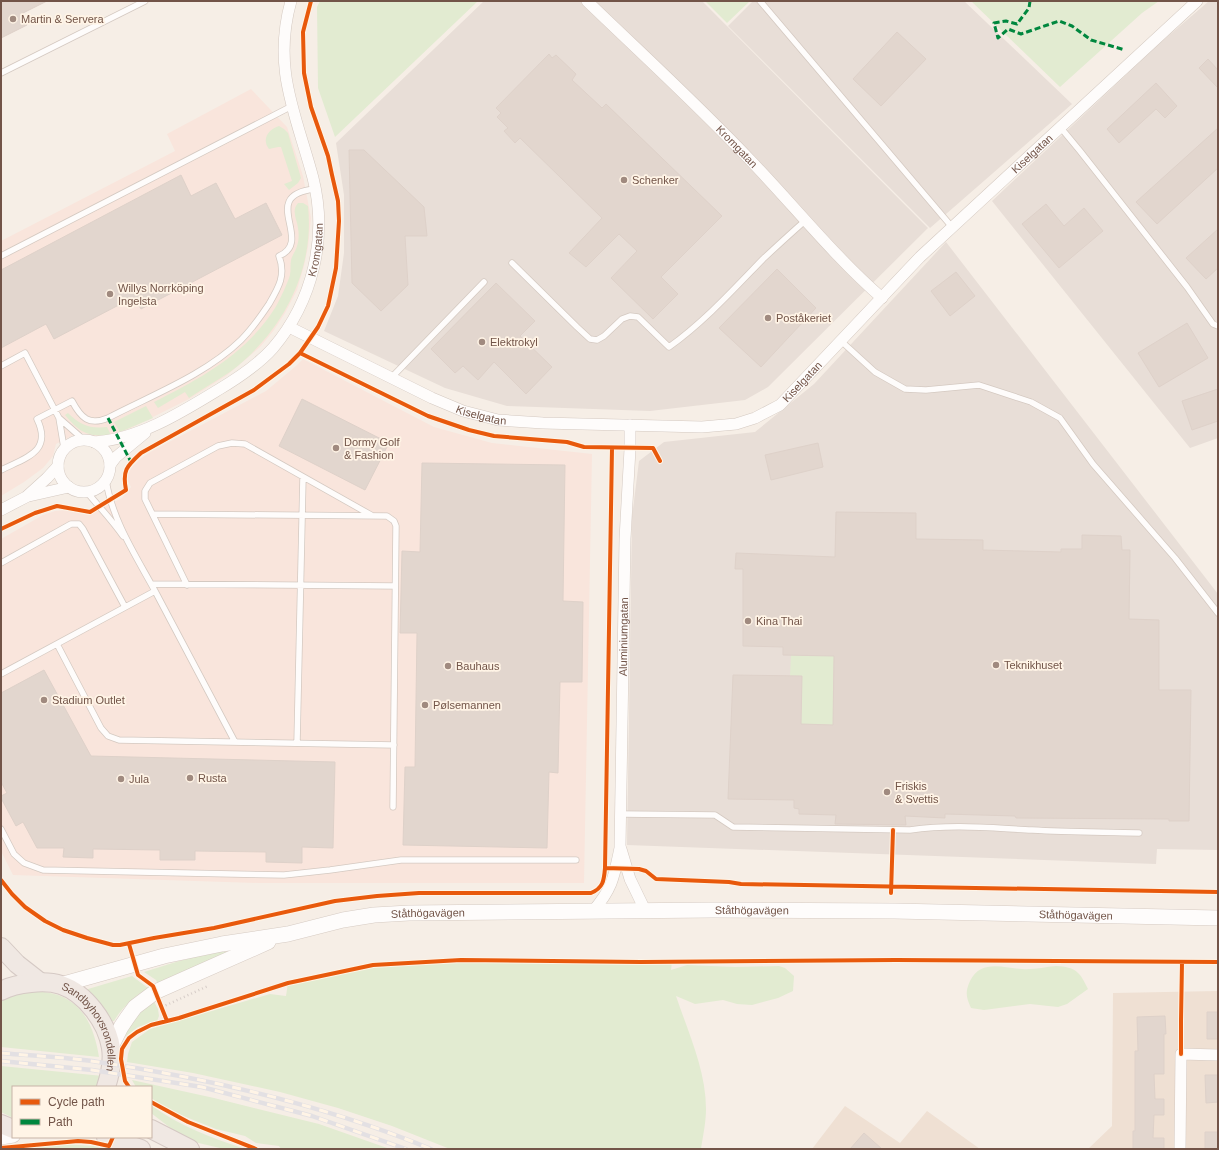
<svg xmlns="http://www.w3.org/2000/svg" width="1219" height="1150" viewBox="0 0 1219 1150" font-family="Helvetica,sans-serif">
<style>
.residential{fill:#efe0d3}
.commercial{fill:#f9e5dc}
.industrial{fill:#e8ded7}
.green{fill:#e2ebd1}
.building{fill:#e2d6ce;stroke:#ded1c9}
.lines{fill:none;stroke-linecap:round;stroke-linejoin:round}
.service-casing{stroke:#d4c9c1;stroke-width:7}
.minor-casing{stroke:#d4c9c1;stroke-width:12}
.secondary-casing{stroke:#d6cbc3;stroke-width:16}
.trunk-casing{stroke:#d5c9c4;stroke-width:20}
.path{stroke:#d7cdc8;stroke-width:2.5;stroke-dasharray:1 3;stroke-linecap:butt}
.service{stroke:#fefcfb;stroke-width:5.5}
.minor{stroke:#fefcfb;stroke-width:11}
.secondary{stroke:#fefcfb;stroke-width:15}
.trunk{stroke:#f0e8e3;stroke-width:18}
.rail-casing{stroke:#e3e0e3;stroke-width:4.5}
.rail{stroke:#fff4e6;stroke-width:3;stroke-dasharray:9;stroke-linecap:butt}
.quiet{stroke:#00873e;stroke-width:3;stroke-dasharray:6 3;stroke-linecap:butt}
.cycleway-casing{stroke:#fff4e6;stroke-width:6}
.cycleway{stroke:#e8590c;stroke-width:4}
.poi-dot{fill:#a08a7f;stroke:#fff4e6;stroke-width:1.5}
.labels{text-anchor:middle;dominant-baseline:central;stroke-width:3.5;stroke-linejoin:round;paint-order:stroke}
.poi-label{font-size:11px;fill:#725448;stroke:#fff4e6;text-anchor:start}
.street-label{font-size:11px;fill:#725448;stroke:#fff4e6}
</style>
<rect width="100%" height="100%" fill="#f6eee6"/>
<path class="residential" d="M1218,991V1149H1088L1112,1126L1113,993Z
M845,1106L900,1143L927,1111L980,1149H812Z"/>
<path class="commercial" d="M251,89L287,127L303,176L311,218L308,247L304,266L297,290L285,313L274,330L260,347L226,376L189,399L131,428L111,436L99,437L89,436L80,432L56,444L53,456L43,468L24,482L1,496V241L175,151L167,134Z
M303,359L434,427L492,443L592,454L584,883H259L13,875L1,851V539L43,515L55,511L65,510L88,515L122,498L131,487L128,481V474L132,467L140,459L152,451L266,391L296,366Z"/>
<path class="industrial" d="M484,1H702L928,228L768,387L745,400L650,411L507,406L445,388L324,331L338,296L344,253V195L336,143Z
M753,1H964L1072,104L930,228L728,26Z
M1209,1H1218V438L1190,448L992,201L1159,44Z
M946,242L1218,594V850L1157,849L1156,864L627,845L632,517L639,461L664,442L755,432L814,384Z"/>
<path class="green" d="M320,1H478L335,137L318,88L317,7Z
M705,1H750L727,23Z
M971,1H1159L1142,13L1060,87Z
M279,126L284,129L288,133L301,178L298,183L289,190L284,184L292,181L281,147H278L269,149C261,139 269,129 279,126Z
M298,203H303L308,206C315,271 282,333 230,372C217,381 202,389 189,398L185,392L158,408L154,402C201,378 246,354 275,308C279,302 288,282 290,275C291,270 290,265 291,260C292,255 296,251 297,246C299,240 299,234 298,228C297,219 291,211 298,203Z
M146,406L153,418L120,432L114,422Z
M68,413C80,425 90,429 107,427L111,435C88,437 80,433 65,415Z
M791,655L834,656L833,725L801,724L802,677L790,676Z
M224,950L227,952L158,984L156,980L144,972L179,961Z
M461,960L672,961L671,970L687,965L735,967L779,966L785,968L794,976L793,991L778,998L752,1005L737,1004L723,1000L695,1004L676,996C688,1032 706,1070 706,1109C706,1122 703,1136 701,1149H450L392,1126L338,1108L280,1092L193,1073L127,1062L128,1054L132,1042L150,1029L270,994L286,996L288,983L373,965Z
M1056,966C1076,967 1080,972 1088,989L1067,1004L1058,1007L1030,1004L984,1010L971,1008C966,997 965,992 970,981C981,959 1003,968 1022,969C1033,970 1045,967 1056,966Z
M132,976L148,988C134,997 123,1006 114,1021H112C105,1008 98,1000 87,991L88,989Z
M23,992C30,992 38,991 44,992C81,996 94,1025 99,1057L1,1047V1001L7,997Z
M153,1000L158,1009L159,1016L157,1021L138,1027L125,1037C126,1024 144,1008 153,1000Z
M1,1066L103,1076L100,1087H13V1118L1,1112Z
M132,1080L214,1098L319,1124L390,1149H281L279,1146L256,1143L245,1136L216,1129L171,1111L151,1098V1087H136Z
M151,1105C179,1126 212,1138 245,1149H224L186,1140L151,1113Z
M64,1144L93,1146L105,1149H20Z"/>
<path class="building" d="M1,1H47L23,13L27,25L1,38Z
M897,32L926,59L881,106L853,79Z
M549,54L552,58L556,55L576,74L572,80L602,108L606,104L722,216L661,277L678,294L653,319L611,278L637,251L619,234L586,267L569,253L602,218L520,138L515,143L504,131L508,128L497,117L501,113L496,108Z
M1208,59L1218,70V88L1199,68Z
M1156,83L1177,106L1165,118L1156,109L1119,143L1107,129Z
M1218,128V168L1157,224L1136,202Z
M349,150H364L424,207L427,236H405L408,285L381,311L352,283Z
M181,175L191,196L216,183L235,219L266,203L282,235L141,309L134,297L54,339L46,324L1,348V270Z
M1046,204L1064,226L1084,208L1103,231L1059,268L1022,224Z
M1218,229V268L1206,279L1186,258Z
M777,269L816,308L761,367L719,328Z
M956,272L975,296L950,316L931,291Z
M496,283L535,321L520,336L552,367L526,394L494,362L478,380L463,366L455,373L431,349Z
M1187,323L1208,358L1159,387L1138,353Z
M1218,389V421L1192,430L1182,401Z
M302,399L389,443L365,490L279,446Z
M818,443L823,467L771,480L765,455Z
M422,463L565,465L563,601L583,602L582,682H560L558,773L549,772L547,848L403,845L405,767H415L417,633H400L402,551L420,552Z
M836,512L916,513V539L983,540V550L1061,552V549H1082V535L1121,536L1122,550H1130L1129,619L1159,620V690H1191L1189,821H1169V819L1016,818L1015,816L945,814V818L905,816L906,825L835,824L836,815L799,814V809L794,808V800L728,799L733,675L802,676L801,724L833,725L834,656L783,655V647L743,646V569H735L736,553L835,557Z
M44,670L91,756L335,762L333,848L302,847V863L266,862V852L195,851V860H160V850L93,849V858L63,857L64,848H37L23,822L16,826L1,798V796L7,793L1,782V693Z
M1207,1012H1218V1039H1207Z
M1165,1016L1166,1034H1164V1074H1154L1155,1099H1164V1115H1154L1153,1138H1164V1149H1133V1131H1135V1051H1138L1137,1017Z
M1205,1075H1218V1102L1206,1103Z
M1205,1132H1218V1149H1205Z
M864,1133L882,1149H850Z"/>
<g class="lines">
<g class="service-casing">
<path id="service" d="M760,1L952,227
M1,73L145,1
M1061,128L1080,151L1187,287L1213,324L1218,326
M1,256L292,106
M512,263L577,327L590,339L597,340L604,336L622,319L630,316L638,317L669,347C704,322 733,290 763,259C777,246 791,233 806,220
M841,341L875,372L905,389L926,390L979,385L1031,402L1060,418L1093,464L1175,558L1218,613
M1,366L25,353L59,418L64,448
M391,378L484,282
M59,418L84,440
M1,470C25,458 53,452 37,419L72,401C81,418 89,426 108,418C152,395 205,375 241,340C252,329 261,316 269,304C279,287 286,275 279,256C315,241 257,195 315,189
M106,480C112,520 136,556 155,591C182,641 208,692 235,742
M87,492C99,507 112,520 123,536
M153,514L387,516L394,521L396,526L393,807
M1,563L71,524H79L83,529L125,607
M152,584L395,586
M187,585L145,499V491L150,483L218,446L232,443L245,444L371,515
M57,644L101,728L108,736L119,740L394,745
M1,674L155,591
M297,743L303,477
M621,814L715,815L733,827L910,830C953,824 989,828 1032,830C1067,832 1103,832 1139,833
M1,829L14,854L24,863L43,870L284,875L330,870L401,860H576"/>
</g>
<g class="minor-casing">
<g id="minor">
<path id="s1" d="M587,1C642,54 699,106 752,162C795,207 835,257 882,298"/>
<path id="s2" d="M289,327L432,398L463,411L498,420L543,423L702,427L736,424L755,418L780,405L920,257L1197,1"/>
<circle cx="84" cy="466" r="26"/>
<path id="s3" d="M94,442C137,440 182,412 218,390C238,378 258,365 273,348C313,301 328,237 313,178C296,114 272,69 291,1"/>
<path d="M110,465L116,457L145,433"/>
<path d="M29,496L69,487"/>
<path d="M1,510L26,497L47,478L58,466"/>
<path d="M621,849L630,879L645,910"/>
<path id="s4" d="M593,911C613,888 614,876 620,848L625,539L630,449V425"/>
<path d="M1180,1149L1181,1054L1218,1055"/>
</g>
</g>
<g class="secondary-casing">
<g id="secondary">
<path id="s5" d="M60,985L164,956L222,944L288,934L343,920L374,915L409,913L713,910L894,911L1218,918"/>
<path d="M111,1047L121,1027L127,1018L135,1007L155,992L268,942"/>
<path d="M1,1137L13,1135"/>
</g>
</g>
<g class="trunk-casing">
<g id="trunk">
<path d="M1,947L17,964L40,982"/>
<path id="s6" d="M1,991C10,986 21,984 31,983C40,982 52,982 61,985C85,993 107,1022 111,1048C113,1061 110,1075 106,1087"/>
<path d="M1,1124L13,1129"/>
<path d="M151,1129L190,1149"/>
<path d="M106,1137L141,1149"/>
</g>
</g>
<path class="path" d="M162,1007L208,986"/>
<use href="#service" class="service"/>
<use href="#minor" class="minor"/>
<use href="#secondary" class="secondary"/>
<use href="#trunk" class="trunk"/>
<g class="rail-casing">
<path id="rail" d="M1,1053C33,1056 66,1057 98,1062C212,1079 324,1105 431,1149
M1,1061L92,1070L202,1087L312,1116L406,1149"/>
</g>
<use href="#rail" class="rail"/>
<path class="quiet" d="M1030,1L1029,8L1017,24L1006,21L994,23L998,38L1008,29L1021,34L1059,21L1072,26L1091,40L1125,50
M108,418L131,462"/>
<g class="cycleway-casing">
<path id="cycleway" d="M300,353L428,416L469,430L494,436L567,442L584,447L653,448L660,461
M1,529L35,513L57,506L90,512L126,490C122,470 127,466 141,453L254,390L289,364L300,353L318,327L328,306L336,268L339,221L338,201L332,175L328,156L311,107L304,73L303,32L311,1
M605,868L639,869L646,871L656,879L729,882L741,884L1218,892
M1,880L12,894L25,907L45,921L63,930L87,938L113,945H120L154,938L214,928L335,901L377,896L419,893H591C603,888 604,881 605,868L612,448
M891,893L893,830
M129,944L138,975L153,986L167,1021
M1181,1054V1021L1182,962
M129,1087L125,1081L121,1059L122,1049L129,1038L137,1032L151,1025L179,1018L288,983L373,965L461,960L641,962L896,960L1218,962
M151,1102L188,1122L256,1149
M1,1148L78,1141L91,1142L109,1146L113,1137"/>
</g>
<use href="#cycleway" class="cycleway"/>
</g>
<g class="poi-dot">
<circle cx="13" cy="19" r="4"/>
<circle cx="624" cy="180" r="4"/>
<circle cx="110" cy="294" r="4"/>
<circle cx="768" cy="318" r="4"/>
<circle cx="482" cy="342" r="4"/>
<circle cx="336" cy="448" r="4"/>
<circle cx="748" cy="621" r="4"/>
<circle cx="996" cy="665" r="4"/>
<circle cx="448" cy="666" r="4"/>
<circle cx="44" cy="700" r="4"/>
<circle cx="425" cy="705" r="4"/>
<circle cx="190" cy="778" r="4"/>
<circle cx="121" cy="779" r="4"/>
<circle cx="887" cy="792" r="4"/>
</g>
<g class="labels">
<g class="poi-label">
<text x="21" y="19">Martin &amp; Servera</text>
<text x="632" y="180">Schenker</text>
<text x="118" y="288">Willys Norrköping<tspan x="118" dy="13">Ingelsta</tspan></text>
<text x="776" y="318">Poståkeriet</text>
<text x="490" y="342">Elektrokyl</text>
<text x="344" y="442">Dormy Golf<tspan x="344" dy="13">&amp; Fashion</tspan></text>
<text x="756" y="621">Kina Thai</text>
<text x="1004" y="665">Teknikhuset</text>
<text x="456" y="666">Bauhaus</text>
<text x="52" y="700">Stadium Outlet</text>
<text x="433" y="705">Pølsemannen</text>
<text x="198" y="778">Rusta</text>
<text x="129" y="779">Jula</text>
<text x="895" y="786">Friskis<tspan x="895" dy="13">&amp; Svettis</tspan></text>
</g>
<g class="street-label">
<text stroke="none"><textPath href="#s1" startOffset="209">Kromgatan</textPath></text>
<text stroke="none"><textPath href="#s2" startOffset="872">Kiselgatan</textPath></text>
<text stroke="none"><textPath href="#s3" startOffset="314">Kromgatan</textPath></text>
<text stroke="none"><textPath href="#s2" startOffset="548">Kiselgatan</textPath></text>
<text stroke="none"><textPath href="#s2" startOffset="212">Kiselgatan</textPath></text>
<text stroke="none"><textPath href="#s4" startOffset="281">Aluminiumgatan</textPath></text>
<text stroke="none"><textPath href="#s5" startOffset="700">Ståthögavägen</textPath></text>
<text stroke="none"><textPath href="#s5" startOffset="376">Ståthögavägen</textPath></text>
<text stroke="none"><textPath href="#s5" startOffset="1024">Ståthögavägen</textPath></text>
<text stroke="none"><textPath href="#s6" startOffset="116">Sandbyhovsrondellen</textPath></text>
</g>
</g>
<rect width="1219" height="1150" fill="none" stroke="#725448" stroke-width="4"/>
<rect x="12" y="1086" width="140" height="52" fill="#fff4e6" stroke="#c7b4a7"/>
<rect x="20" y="1099" width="20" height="6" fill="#e8590c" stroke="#c7b4a7"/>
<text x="48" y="1106" font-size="12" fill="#725448">Cycle path</text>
<rect x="20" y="1119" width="20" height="6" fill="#00873e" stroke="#c7b4a7"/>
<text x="48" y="1126" font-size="12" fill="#725448">Path</text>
</svg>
